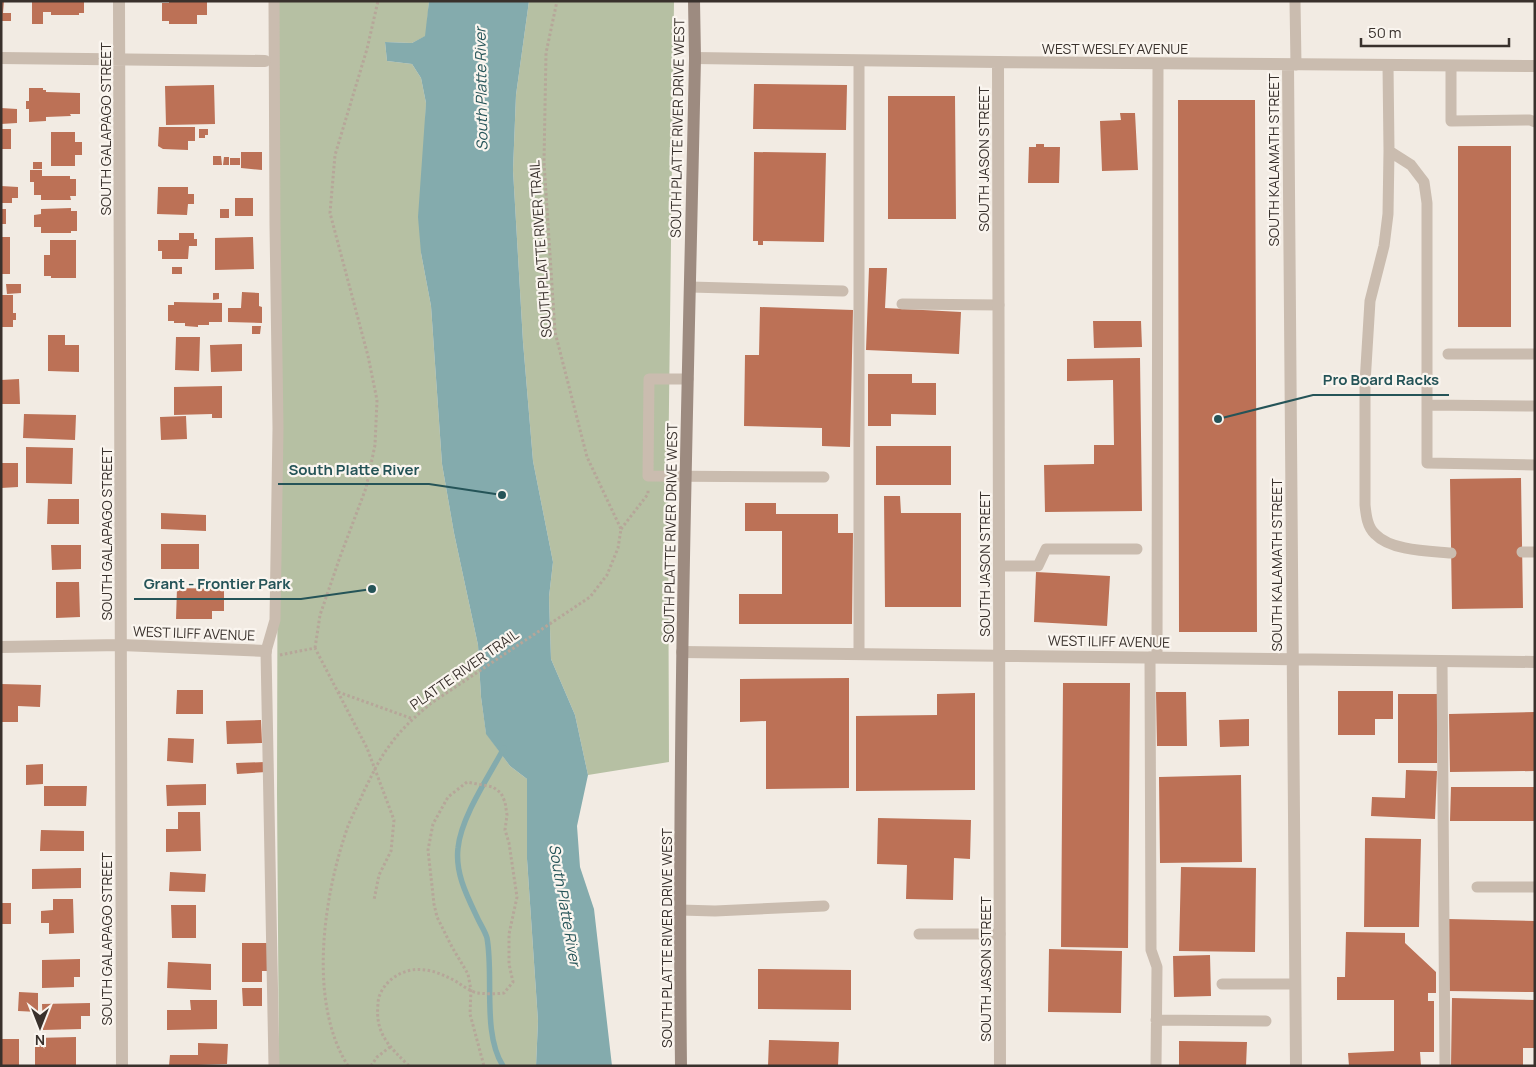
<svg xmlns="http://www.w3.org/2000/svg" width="1536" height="1067" viewBox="0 0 1536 1067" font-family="Manrope,sans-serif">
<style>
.green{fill:#b6c0a3}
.water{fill:#84abad}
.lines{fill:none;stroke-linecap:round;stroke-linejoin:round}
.stream{stroke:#84abad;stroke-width:5.5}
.building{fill:#bc7156}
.path{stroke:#b6a699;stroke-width:3;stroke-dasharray:2.5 2.5;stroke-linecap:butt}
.lane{stroke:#cabcaf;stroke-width:11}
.street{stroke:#cabcaf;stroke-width:12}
.secondary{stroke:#9d8b80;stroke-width:12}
.labels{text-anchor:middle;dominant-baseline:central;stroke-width:4.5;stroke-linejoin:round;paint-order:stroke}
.street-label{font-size:14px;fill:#39312c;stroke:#faf5ef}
.water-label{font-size:15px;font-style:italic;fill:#255458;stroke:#faf5ef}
.leader{fill:none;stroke:#255458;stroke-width:2}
.callout-dot{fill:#255458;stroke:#faf5ef;stroke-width:2}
.callout-label{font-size:15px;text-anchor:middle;font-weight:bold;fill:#255458;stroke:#faf5ef;stroke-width:4.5;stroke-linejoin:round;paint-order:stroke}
</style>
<rect width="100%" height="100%" fill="#f2ebe3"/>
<path class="green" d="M279,1H429L426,36L412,43L385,42L387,61L412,64L421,78L426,103L421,253L431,306L442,464L454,533L478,645L481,697L486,733L510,766L527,779V859L538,1021L536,1066H279L277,793Z
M529,1H674L668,485L669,762L588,775L575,715L551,659L549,597L553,562L533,461L523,342L513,170L516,95Z"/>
<path class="water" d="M429,1H529L516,95L513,170L523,342L533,461L553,562L549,597L551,659L575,715L588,775L577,826L580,867L594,909L612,1066H536L538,1021L527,859V779L510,766L486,734L481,697L478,645L454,533L442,464L431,306L421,253L418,217L426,103L421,78L412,64L387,61L385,42L412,43L425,36Z"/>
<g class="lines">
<path class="stream" d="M503,1066C482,1033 494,976 487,938C485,931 480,924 477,917C467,896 455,873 458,848C461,817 489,776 504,748"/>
</g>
<path class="building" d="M1,1H4L3,13H11V21H1Z
M32,1H84V13H79V15H51V12H43V24H32Z
M169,1H207V15H197V24H169V21H162V3H169Z
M754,84L847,85L846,130L753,129Z
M214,85L215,124L166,125L165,86Z
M29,88H43V90H46V92L80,93V114H70L71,116L46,117V121L29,122V109H26V101H29Z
M888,96H955L956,219H888Z
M1178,100H1255L1257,632H1179Z
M1,108L17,109V123L1,124Z
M1120,113H1135L1138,170L1102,171L1100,121L1121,120Z
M159,127H195V141H188V150L163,149L158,146Z
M1,129H11V149H1Z
M199,129H208V135H205V138H199Z
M51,132H75V142H82V155H75V166H51Z
M1036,144H1044V147H1060L1059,183H1028L1029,147H1036Z
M1458,146H1511V327H1458Z
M241,152H262V170L241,168Z
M754,152L826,153L824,242L763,241V245H758V241H753Z
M213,156H221L222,165H213Z
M224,157H229V165H223Z
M230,158H240V165H230Z
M33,162H42V169H33Z
M30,170H42V176H70V179H76V196H70L71,200H41V195H34V182H30Z
M1,186L18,187V198H12V203H1Z
M158,187H188V194H194V204H188L187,215L157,214Z
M235,198H253V216H235Z
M71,208V211H77V231H71V233H41V227H34V215L41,214V209Z
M1,209H6V224H1Z
M220,209H229V218H220Z
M179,233H194V239H197V246H189L188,259H162V251H158V240H179Z
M1,237H10V274H1Z
M253,237L254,269L215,270V238Z
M50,240H76V278H51V276H44V255H50Z
M172,267H182V274H172Z
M869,268H887L885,308L961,312L959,354L866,350Z
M6,284H21V293L7,294Z
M242,292L259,293V306L262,307V323L228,322V308H241Z
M213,293H219V299L213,300Z
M1,295H13V313H16V320H13V327H1Z
M174,302L222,303V322H209V325H198V327L185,326V323H174V321H168V305H174Z
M760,307L853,310L850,447L822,446V428L744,426L745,355H759Z
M1093,321H1141L1142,347L1094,348Z
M252,326H261L260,334H252Z
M48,335H65V345H79V372L48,371Z
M176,337H200L199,371L175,370Z
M242,344V371L211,372L210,345Z
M1140,358L1142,511L1045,512L1044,465L1094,464V445H1114L1113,380L1067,381V359Z
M868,374H912V383H936V415L891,414V426H868Z
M19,379L20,404H1V380Z
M222,386V418H212V414L174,415V387Z
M24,414L76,415L75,440L23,438Z
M186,416L187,439L161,440L160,417Z
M876,446H951V485H876Z
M26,447L73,448L72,484L26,483Z
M1,463H18V487L1,488Z
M1521,478L1523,608L1452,609L1450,479Z
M884,496H900L901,513H961V607H885Z
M48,499H79V524H47Z
M745,503H776V514H838V533H853L852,624H739V594H782V531H745Z
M161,513L206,515V531L161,529Z
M161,544H199V569H161Z
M51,545H81V569L52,570Z
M1036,572L1110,576L1107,626L1034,622Z
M56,582H79L80,617L56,618Z
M177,588L224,589V611H212V619H176Z
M849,678V788L766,789V721L740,722V679Z
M1063,683H1130L1128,948L1061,947Z
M1,684L41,685L40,707L18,706V722H1Z
M177,690H203V714H176Z
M1338,691H1393V719H1375V735H1338Z
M1156,692H1186L1187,746H1157Z
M975,693V790L856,791V716L937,715V694Z
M1398,694H1437V763H1398Z
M1535,712V771L1450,772L1449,714Z
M1249,719V746L1220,747L1219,720Z
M261,720L262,743L227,744L226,721Z
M168,738L194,739L193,763L167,761Z
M265,762L266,772L237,774L236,763Z
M43,764V784L26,785V765Z
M1406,770L1437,771L1435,819L1371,816L1372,797L1405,798Z
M1241,775L1242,862L1160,863L1159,777Z
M206,784V805L167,806L166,785Z
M44,786H87L86,806H44Z
M1451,787H1535V821H1450Z
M178,812H200L201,851L166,852V829H178Z
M878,818L971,820L970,859L954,858L953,900L906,899L907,865L877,864Z
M41,830L84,831V851H40Z
M1365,838L1421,839L1419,927H1364Z
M1181,867L1256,868L1255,952L1179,951Z
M81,868V888L32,889V869Z
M170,872L206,874L205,892L169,891Z
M53,899H73L74,933L49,934V923H41V911L53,910Z
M1,903H11V924H1Z
M171,905H196V938H172Z
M1448,919L1535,921V992L1447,991Z
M1346,932L1405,933V943L1436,972V993H1428V1001H1434V1052H1420L1421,1066H1349L1348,1053L1394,1051V1000H1337V977H1345Z
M242,943H267V971H262V982H242Z
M1049,949L1122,951L1121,1013L1048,1012Z
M1210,955L1211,996L1174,997L1173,956Z
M80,959V977H74V987L42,988V960Z
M168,962L211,964V990L167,988Z
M758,969L851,970V1010L758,1009Z
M242,988H262V1006H243Z
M19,992L38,993V1012L18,1011Z
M1452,998L1535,1000V1048H1523V1066H1451Z
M190,1000H217V1029L167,1030V1010H191Z
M90,1003V1016H81V1029L43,1030L42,1004Z
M76,1037V1066H35V1038Z
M1,1039H19V1066H1Z
M769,1040L839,1042L838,1066H768Z
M1179,1041L1247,1042L1246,1066H1179Z
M198,1043L228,1044L227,1064L169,1066L170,1055H198Z"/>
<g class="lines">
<path class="path" d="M621,529L648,494V489
M315,648L320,615L340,557L366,488L375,445L377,400L368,356L330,213L335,155L367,49L378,1
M280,655L315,648L367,748L394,820L391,851L379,875L374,900
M338,692L413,719
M348,1066C307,1001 324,894 348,826C353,814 359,803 364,791C372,775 379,759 390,745C401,729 415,717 430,704L590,597L607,575L618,548L621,529L587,457L555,332L544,162L546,53L557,1
M371,1066L377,1057L390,1047
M409,1066C389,1046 375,1034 378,1004C378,994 385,984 393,978C414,963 436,970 457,982C463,986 470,991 477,993C486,994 496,994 504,993L513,982L509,964V934L517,897L509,843L505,830L507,815L505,802L501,793L493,787L467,782L448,797L433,824L428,850L434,904L437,917L452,947L468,974L471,990L470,1014L484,1066"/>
<path class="lane" d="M1295,1L1296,65
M859,61V653
M1388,65L1389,151L1411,165L1424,182L1427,203V463L1535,465
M1451,66V121L1530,120L1535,122
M1389,151L1388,214L1384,246L1370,301L1365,383V505C1366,514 1367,527 1375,534C1391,551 1429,551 1451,553
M690,287L843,291
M902,304L999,305
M1448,354H1535
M688,379H649L648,476L824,477
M1427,405L1535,406
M1522,552H1535
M999,566H1038L1046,549H1137
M1150,657L1151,950L1157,967L1156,1066
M1157,657L1158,64
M1442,661L1445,1066
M1477,887H1535
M680,910L715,911L824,906
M919,934H1000
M1222,984H1295
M1156,1020L1266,1021
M274,1066L266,651L275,620L278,428L275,225L274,1"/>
<path class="street" d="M119,1L122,1066
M1,58L265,61
M695,58L998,62L1535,66
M998,62L1000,1066
M1288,65L1296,1066
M1,647L121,645L266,651
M682,652L1535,662"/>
<path class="secondary" d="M681,1066C677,730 688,394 695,58L694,1"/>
</g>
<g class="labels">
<g class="street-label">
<text x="1115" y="48">WEST WESLEY AVENUE</text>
<text transform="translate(677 128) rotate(-89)">SOUTH PLATTE RIVER DRIVE WEST</text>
<text transform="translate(105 129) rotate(-90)">SOUTH GALAPAGO STREET</text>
<text transform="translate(983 159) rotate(-90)">SOUTH JASON STREET</text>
<text transform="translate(1273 160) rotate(-90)">SOUTH KALAMATH STREET</text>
<text transform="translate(540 249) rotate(-94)">SOUTH PLATTE RIVER TRAIL</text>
<text transform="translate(670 533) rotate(-89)">SOUTH PLATTE RIVER DRIVE WEST</text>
<text transform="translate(106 534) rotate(-90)">SOUTH GALAPAGO STREET</text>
<text transform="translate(984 564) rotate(-90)">SOUTH JASON STREET</text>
<text transform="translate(1276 565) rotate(-90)">SOUTH KALAMATH STREET</text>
<text transform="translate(194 633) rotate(2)">WEST ILIFF AVENUE</text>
<text transform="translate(1109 641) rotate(1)">WEST ILIFF AVENUE</text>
<text transform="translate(464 669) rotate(-35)">PLATTE RIVER TRAIL</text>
<text transform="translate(666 938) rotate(-90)">SOUTH PLATTE RIVER DRIVE WEST</text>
<text transform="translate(106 939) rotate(-90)">SOUTH GALAPAGO STREET</text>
<text transform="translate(985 969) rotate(-90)">SOUTH JASON STREET</text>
</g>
<g class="water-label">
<text transform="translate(481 89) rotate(-91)">South Platte River</text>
<text transform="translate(565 905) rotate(80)">South Platte River</text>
</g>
</g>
<path class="leader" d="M1218 419L1313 395H1449M502 495L429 484H278M372 589L301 599H134"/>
<g class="callout-dot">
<circle cx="1218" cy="419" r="5"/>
<circle cx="502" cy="495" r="5"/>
<circle cx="372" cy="589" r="5"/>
</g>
<g class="callout-label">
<text x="1381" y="385">Pro Board Racks</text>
<text x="354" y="475">South Platte River</text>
<text x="217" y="589">Grant - Frontier Park</text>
</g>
<rect width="1536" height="1067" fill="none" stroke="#39312c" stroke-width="5"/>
<g transform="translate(40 1027) rotate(180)" stroke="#faf5ef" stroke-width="4" paint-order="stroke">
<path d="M0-4L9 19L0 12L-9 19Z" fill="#39312c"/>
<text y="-8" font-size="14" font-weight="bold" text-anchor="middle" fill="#39312c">N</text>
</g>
<path d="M1361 38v8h148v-8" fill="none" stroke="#39312c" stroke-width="2.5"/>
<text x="1368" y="38" font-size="15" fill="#39312c" stroke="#faf5ef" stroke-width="4" paint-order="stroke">50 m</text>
</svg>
